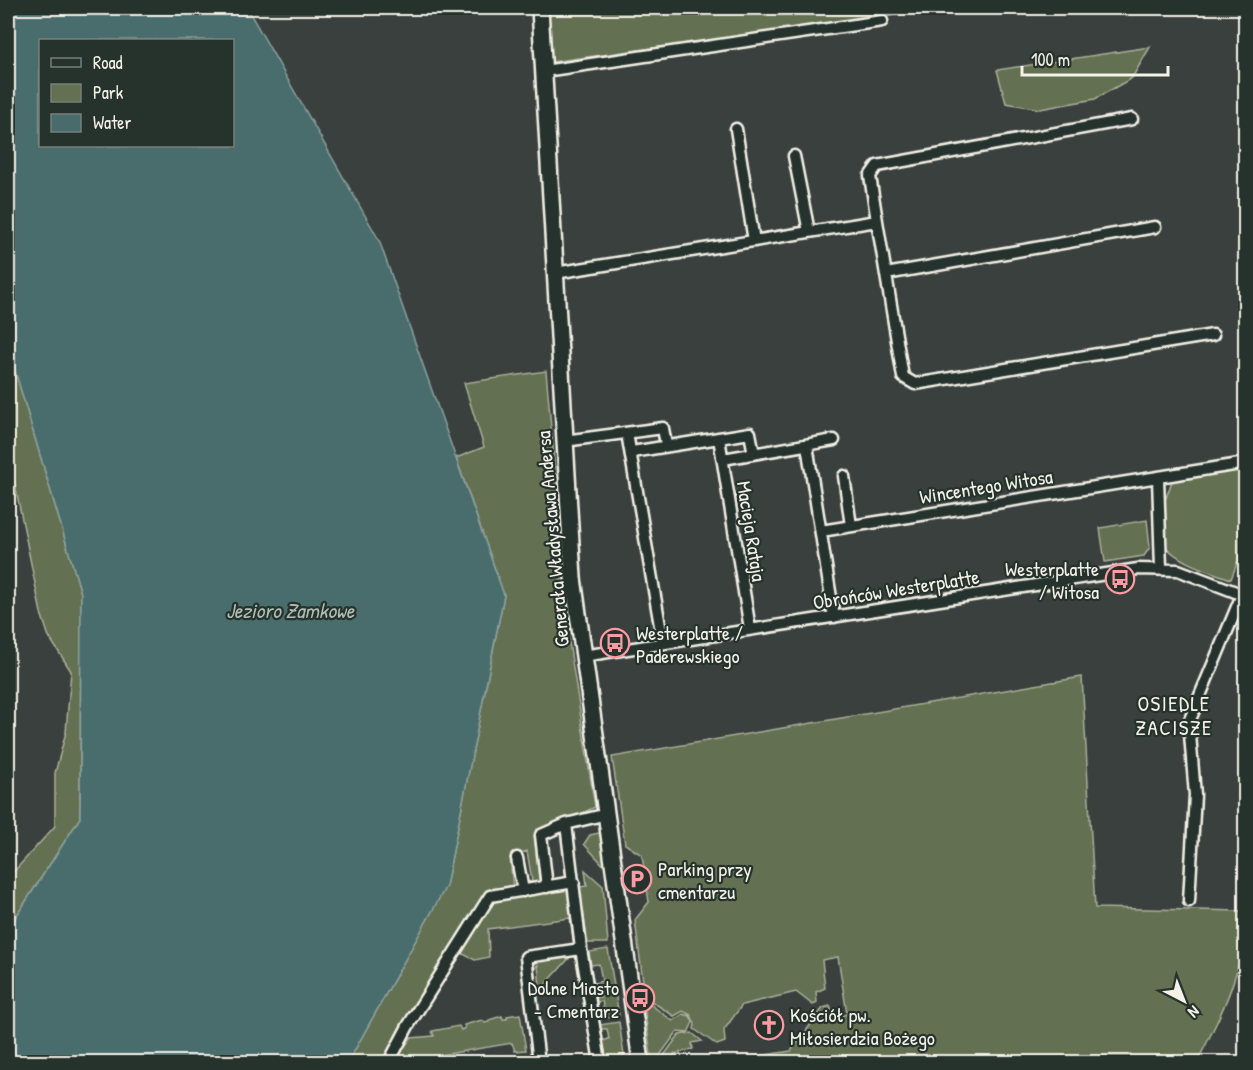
<svg xmlns="http://www.w3.org/2000/svg" width="1253" height="1070" viewBox="0 0 1253 1070" font-family="'Patrick Hand',sans-serif">
<style>
.green{fill:#637051;stroke:#acb09c;stroke-width:1.5}
.water{fill:#486c6c;stroke:#8da19e;stroke-width:1.5;fill-rule:evenodd}
.lines{fill:none;stroke-linecap:round;stroke-linejoin:round}
.minor-casing{stroke:#f4f1e8;stroke-width:15}
.secondary-casing{stroke:#f4f1e8;stroke-width:20}
.minor{stroke:#26332d;stroke-width:10}
.secondary{stroke:#26332d;stroke-width:15}
.labels{text-anchor:middle;dominant-baseline:central;stroke-width:4.5;stroke-linejoin:round;paint-order:stroke}
.street-label{font-size:20px;fill:#f4f1e8;stroke:#26332d}
.poi-label{font-size:20px;fill:#f4f1e8;stroke:#26332d;text-anchor:start}
.water-label{font-size:21px;font-style:italic;fill:#afbcb6;stroke:#26332d}
.neighbourhood-label{font-size:21px;letter-spacing:1.5px;fill:#f4f1e8;stroke:#26332d}
</style>
<rect width="100%" height="100%" fill="#3a403e"/>
<filter id="ink" filterUnits="userSpaceOnUse"><feTurbulence type="fractalNoise" baseFrequency=".0167" numOctaves="2"/><feDisplacementMap in="SourceGraphic" scale="12" xChannelSelector="R" yChannelSelector="G"/><feConvolveMatrix kernelMatrix="1 2 1 2 8 2 1 2 1" color-interpolation-filters="sRGB"/></filter>
<g filter="url(#ink)">
<path class="green" d="M540,8H947L543,63Z
M1150,47L1132,78L1095,99L1040,109L1006,103L997,70Z
M8,347L81,593L80,818L8,929V878L55,826V773L66,732L71,671L49,637L41,613L8,450Z
M546,371L558,505L563,604L595,807L534,836L539,879H543L541,883L529,885L528,882L532,881L527,851L510,857L513,889L486,893L386,1062H348L446,886L504,595L456,458L484,447L464,383Z
M1245,469V542L1231,579C1207,570 1181,564 1164,545L1165,501L1172,481Z
M1147,520L1150,547L1144,556L1105,562L1100,528Z
M1082,677L1095,908L1245,911C1246,966 1222,1014 1197,1062H743L752,1057L791,1051L823,1008L830,1006L834,1018L847,1014L838,957L822,960L825,988L816,992L817,1002L813,1005L796,992L742,1005L724,1030L725,1042L717,1045L694,1029L695,1024L691,1015L683,1011L674,1016L645,997L635,920L649,902L642,855L625,844L612,757Z
M599,833L602,836L608,870L584,844L590,835Z
M585,870L603,886L608,943H588L579,887L587,886Z
M565,890L572,892L578,941L574,943L570,918L488,929L489,957L475,960L459,952L488,907L497,900Z
M608,949L619,1016L600,1019L599,1016L605,1015L602,1001L597,1002L596,998L603,996L601,985H595L594,983L602,981L599,964L591,965L589,952Z
M573,954L537,994L540,988L538,965L532,971L536,960Z
M643,999L673,1021L683,1014L690,1016L693,1022L688,1033L677,1032L655,1062H652Z
M520,1014L526,1050L515,1051L512,1043L411,1060L410,1062H393L411,1038L434,1036L432,1031L459,1026L461,1030L465,1028L464,1025L482,1020L485,1023L489,1022V1020L502,1016L503,1019H507V1016Z
M619,1022L625,1062H605L602,1041L609,1039L607,1029H600L599,1025Z
M692,1033L702,1041L692,1043L693,1049L674,1054L672,1062H659L679,1035Z"/>
<path class="water" d="M8,8H247L379,240L504,595L446,886L348,1062H8V929L80,818L81,593L8,347ZM40,40H232V146H40Z"/>
<g class="lines">
<g class="minor-casing">
<path id="minor" d="M544,71L882,21
M736,129L754,241
M794,156L809,232
M877,221L870,176L877,166L1132,119
M555,273L877,221L903,377L915,384L1213,335
M886,274L1155,227
M627,433L663,643
M719,438L750,629
M564,441L663,428L666,445
M807,445L834,617
M632,452L750,433L754,454
M723,459L834,440
M844,476L851,526
M1158,478L1161,568
M821,531L1246,463
M583,656L1138,569L1178,570L1246,596
M517,858L523,891
M547,887L541,835L566,824
M1189,901L1195,795L1189,722L1242,595
M389,1062L408,1026L490,896L574,882
M539,1062L526,957L581,949
M600,1062L581,949L566,824L607,814"/>
</g>
<g class="secondary-casing">
<path id="secondary" d="M540,8L573,578L641,1062"/>
</g>
<use href="#minor" class="minor"/>
<use href="#secondary" class="secondary"/>
</g>
</g>
<defs>
<g id="bus-ring" transform="scale(1.5)"><circle r="9.5" fill="#26332d" stroke="#ff9aa2" stroke-width="1.5"/><path d="M-5-6H5V4H4V6H2V4H-2V6H-4V4H-5ZM-3.5-4V0h7V-4ZM-3.5 1.2v1.5H-2V1.2ZM2 1.2v1.5H3.5V1.2Z" fill="#ff9aa2"/></g>
<g id="parking-ring" transform="scale(1.5)"><circle r="9.5" fill="#26332d" stroke="#ff9aa2" stroke-width="1.5"/><path d="M-3.5-5.5H1a3.5 3.5 0 0 1 0 7H-1V5.5H-3.5ZM-1-3.4V-.6H.8a1.4 1.4 0 0 0 0-2.8Z" fill="#ff9aa2"/></g>
<g id="church-ring" transform="scale(1.5)"><circle r="9.5" fill="#26332d" stroke="#ff9aa2" stroke-width="1.5"/><path d="M-1.2-6h2.4v3.5h3.3v2.4h-3.3V6h-2.4V-.1h-3.3v-2.4h3.3Z" fill="#ff9aa2"/></g>
</defs>
<g fill-rule="evenodd">
<use href="#bus-ring" x="1120" y="579"/>
<use href="#bus-ring" x="615" y="643"/>
<use href="#parking-ring" x="637" y="879"/>
<use href="#bus-ring" x="640" y="998"/>
<use href="#church-ring" x="769" y="1025"/>
</g>
<g class="labels">
<g class="street-label">
<text transform="translate(986 486) rotate(-9)">Wincentego Witosa</text>
<text transform="translate(752 531) rotate(81)">Macieja Rataja</text>
<text transform="translate(552 539) rotate(-95)">Generała Władysława Andersa</text>
<text transform="translate(896 589) rotate(-9)">Obrońców Westerplatte</text>
</g>
<g class="poi-label">
<text x="1099" y="568" text-anchor="end">Westerplatte<tspan x="1099" dy="23">/ Witosa</tspan></text>
<text x="636" y="632">Westerplatte /<tspan x="636" dy="23">Paderewskiego</tspan></text>
<text x="658" y="868">Parking przy<tspan x="658" dy="23">cmentarzu</tspan></text>
<text x="619" y="987" text-anchor="end">Dolne Miasto<tspan x="619" dy="23">- Cmentarz</tspan></text>
<text x="790" y="1014">Kościół pw.<tspan x="790" dy="23">Miłosierdzia Bożego</tspan></text>
</g>
<g class="water-label">
<text x="290" y="610">Jezioro Zamkowe</text>
</g>
<g class="neighbourhood-label">
<text x="1174" y="703">OSIEDLE<tspan x="1174" dy="24">ZACISZE</tspan></text>
</g>
</g>
<rect width="1253" height="1070" fill="none" stroke="#26332d" stroke-width="30"/>
<rect x="15" y="15" width="1223" height="1040" fill="none" stroke="#f4f1e8" stroke-width="2" filter="url(#ink)"/>
<rect x="39" y="39" width="195" height="108" fill="#26332d" stroke="#787f78" stroke-width="1.5"/>
<rect x="51" y="58" width="30" height="9" fill="#26332d" stroke="#787f78" stroke-width="1.5"/>
<text x="93" y="69" font-size="18" fill="#f4f1e8">Road</text>
<rect x="51" y="84" width="30" height="18" fill="#637051" stroke="#787f78" stroke-width="1.5"/>
<text x="93" y="99" font-size="18" fill="#f4f1e8">Park</text>
<rect x="51" y="114" width="30" height="18" fill="#486c6c" stroke="#787f78" stroke-width="1.5"/>
<text x="93" y="129" font-size="18" fill="#f4f1e8">Water</text>
<g transform="translate(1184 1001) rotate(138)" stroke="#26332d" stroke-width="4.5" paint-order="stroke">
<path d="M0-4.5L10 22L0 15L-10 22Z" fill="#f4f1e8"/>
<text y="-9" font-size="16" font-weight="bold" text-anchor="middle" fill="#f4f1e8">N</text>
</g>
<path d="M1022 66v9h146v-9" fill="none" stroke="#f4f1e8" stroke-width="3"/>
<text x="1031" y="66" font-size="18" fill="#f4f1e8" stroke="#26332d" stroke-width="4.5" paint-order="stroke">100 m</text>
</svg>
